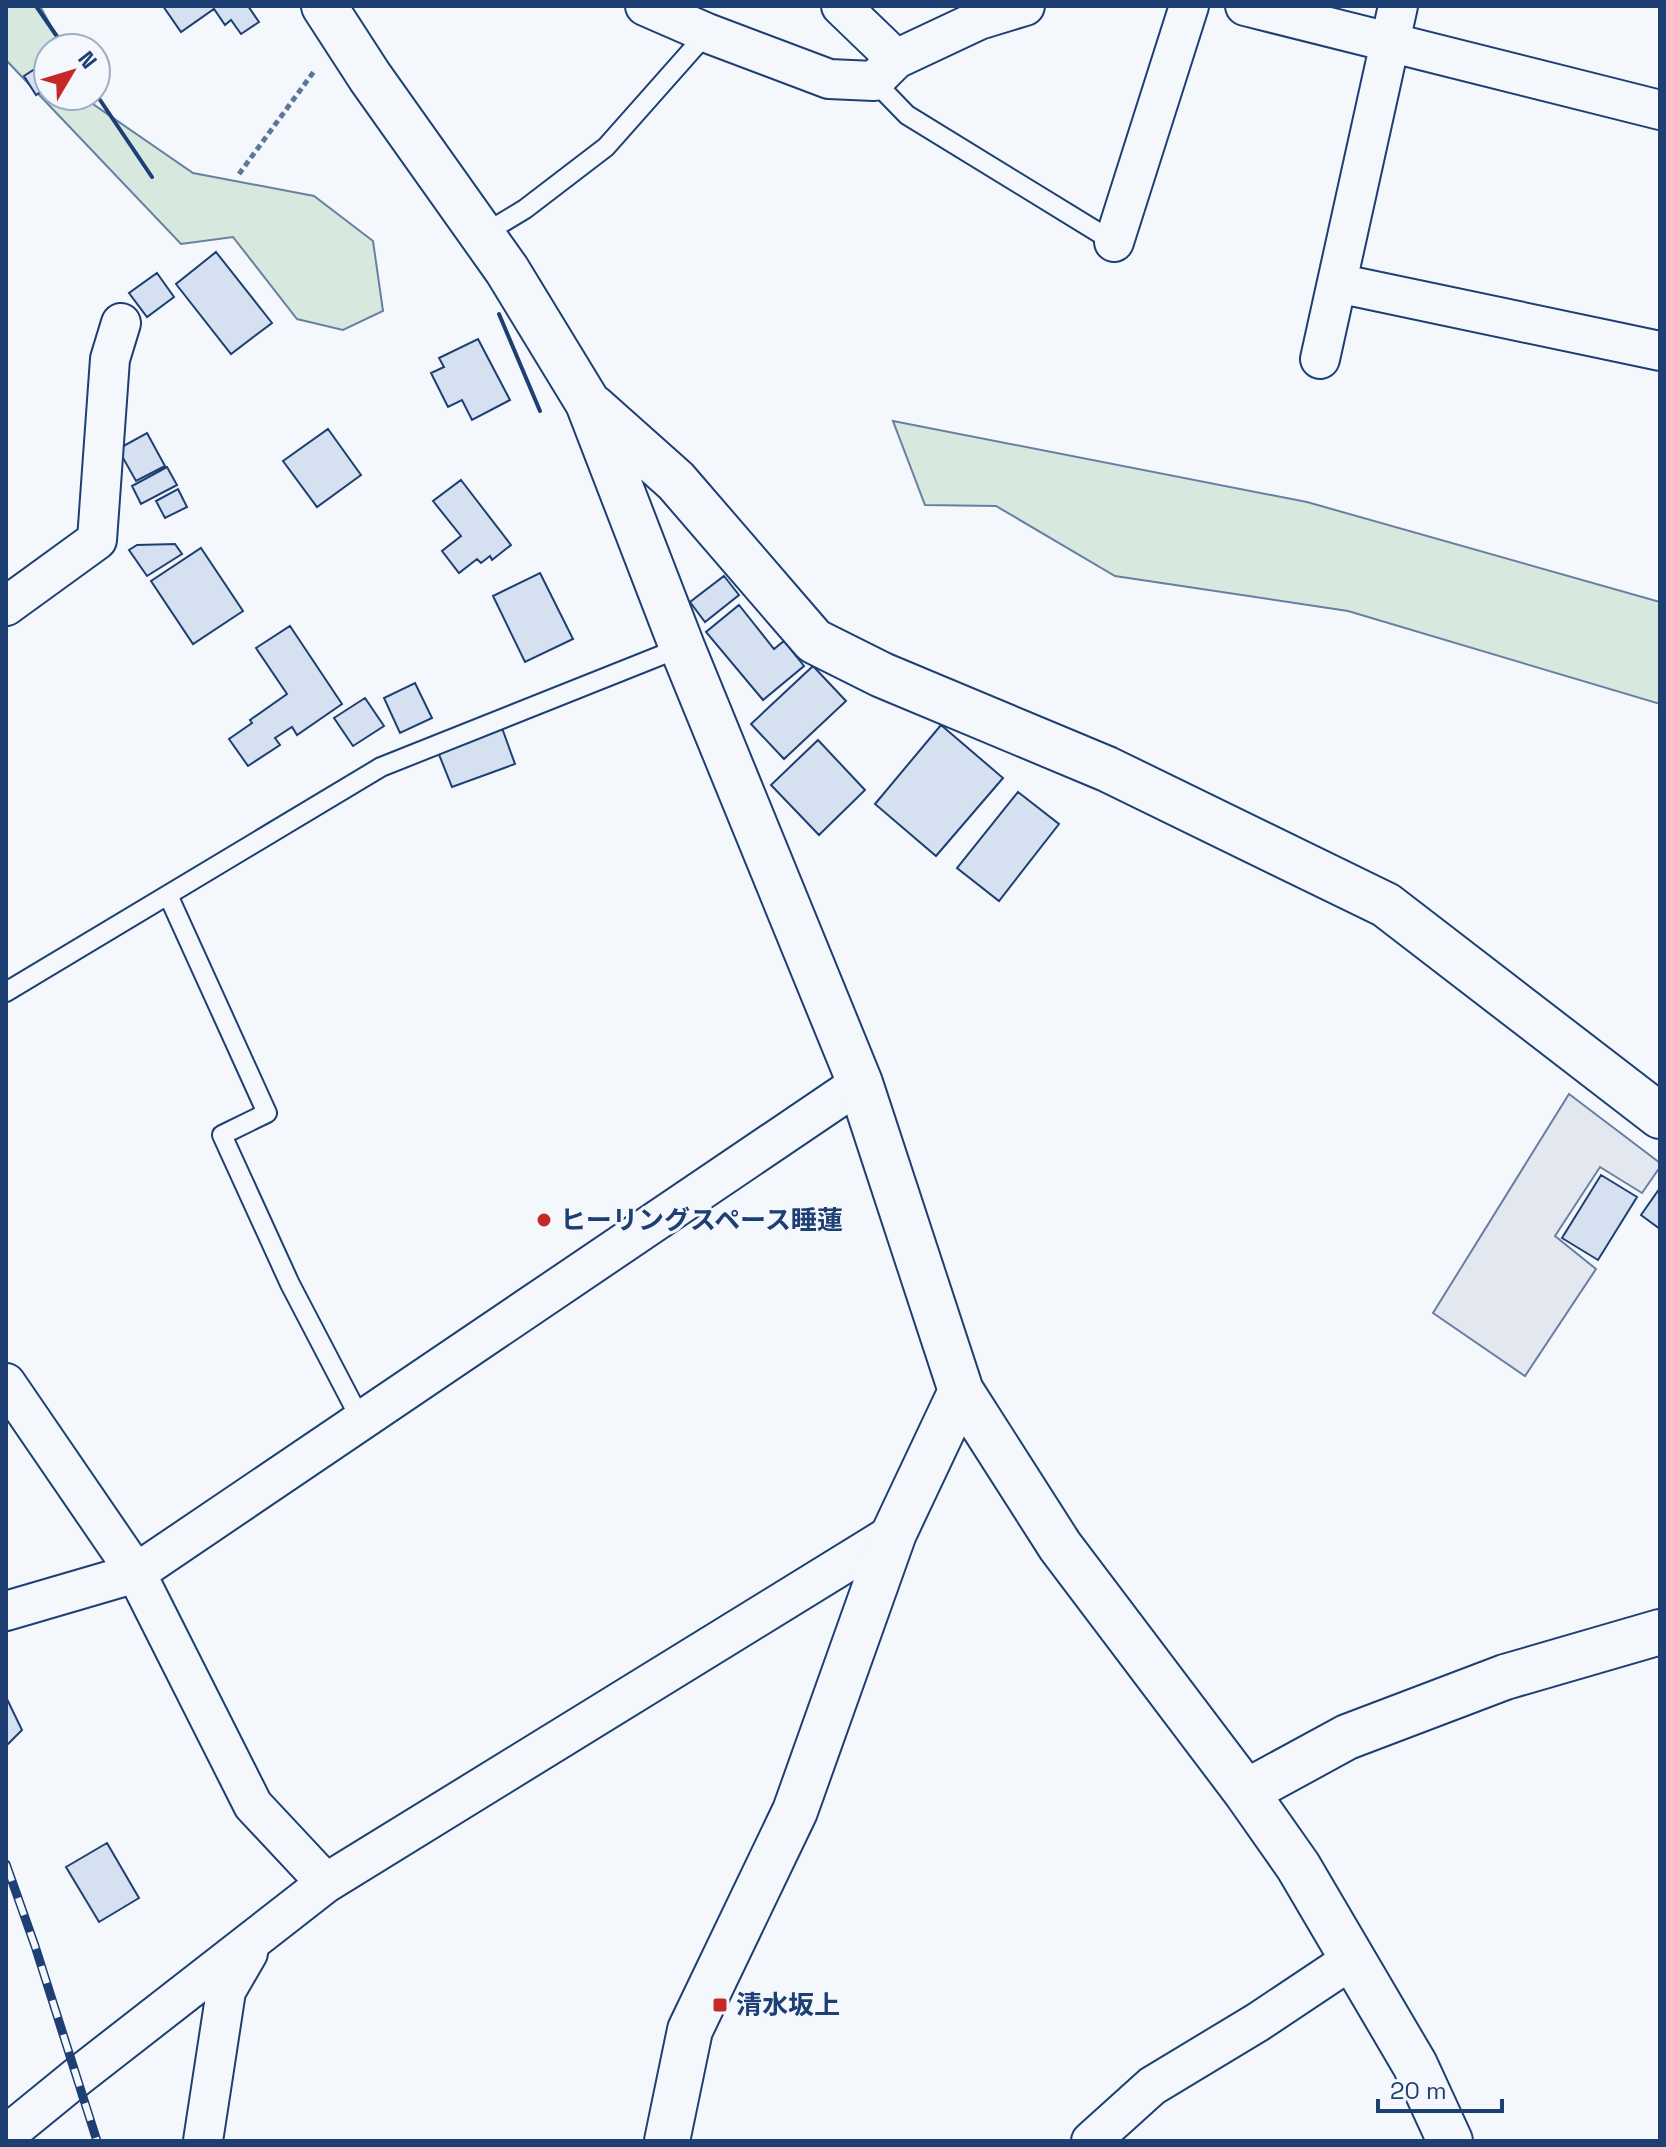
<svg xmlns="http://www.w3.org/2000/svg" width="1666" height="2147" viewBox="0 0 1666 2147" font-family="'Space Grotesk','Noto Sans JP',sans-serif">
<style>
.green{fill:#d7e8df;stroke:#687fa3;stroke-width:2}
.parking{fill:#e3e8f0;stroke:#687fa3;stroke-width:2}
.building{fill:#d5e0f0;stroke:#1d3f73;stroke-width:2}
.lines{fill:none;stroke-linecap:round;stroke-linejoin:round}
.lane-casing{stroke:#1d3f73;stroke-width:22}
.street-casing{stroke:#1d3f73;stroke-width:42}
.secondary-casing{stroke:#1d3f73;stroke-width:48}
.path{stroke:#5e769c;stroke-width:5;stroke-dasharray:6 4;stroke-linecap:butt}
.lane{stroke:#f4f7fb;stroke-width:18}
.street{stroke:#f4f7fb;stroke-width:38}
.secondary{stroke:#f4f7fb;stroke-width:44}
.rail-casing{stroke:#1d3f73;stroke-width:9}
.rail{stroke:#f4f7fb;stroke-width:6;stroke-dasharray:18;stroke-linecap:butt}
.wall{stroke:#1d3f73;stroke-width:4}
.poi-dot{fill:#c62828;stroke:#f4f7fb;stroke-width:3}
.labels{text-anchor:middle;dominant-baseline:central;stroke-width:6;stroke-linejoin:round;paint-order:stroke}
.poi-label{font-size:26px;font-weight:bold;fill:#1d3f73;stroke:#f4f7fb;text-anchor:start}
</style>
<rect width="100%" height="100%" fill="#f4f7fb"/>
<path class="green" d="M6,6H40L63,48H48V96H89L93,104L193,173L314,196L373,241L383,311L343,330L297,319L233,237L181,244L6,60Z
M893,421L1307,502L1660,602V704L1348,611L1115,576L996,506L925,505Z"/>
<path class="parking" d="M1569,1094L1660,1163V1167L1642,1193L1600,1167L1555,1236L1596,1269L1525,1376L1433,1313Z"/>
<path class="building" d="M163,6H248L259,22L241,34L231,20L225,25L214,9L181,32Z
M38,67L48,83V87L36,95L24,76Z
M216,252L272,323L231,354L176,284Z
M157,273L174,297L147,317L129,293Z
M478,339L510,400L472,420L462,400L448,407L431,373L444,367L439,358Z
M328,429L361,475L317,507L283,461Z
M147,433L165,466L136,481L118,449Z
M167,467L177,485L141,504L132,486Z
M461,480L511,545L492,560L490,556L481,563L477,559L459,573L442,551L461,536L433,501Z
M178,489L187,507L165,518L156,501Z
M175,544L182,554L147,576L129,550L137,545Z
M201,548L243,611L193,644L151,581Z
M540,573L573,639L525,662L493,596Z
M724,576L739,595L705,622L690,602Z
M739,605L774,649L784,641L804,666L763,700L706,632Z
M290,626L342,704L297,735L292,727L275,738L280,745L248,766L229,739L252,723L250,720L287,694L256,648Z
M813,666L846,701L784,759L751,724Z
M415,683L432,718L400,733L384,698Z
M365,698L384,726L353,746L334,718Z
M941,725L1003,778L936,856L875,804Z
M502,728L515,764L452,787L438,752Z
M818,740L865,790L819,835L771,785Z
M1018,792L1059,824L999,901L957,868Z
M1601,1175L1637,1197L1598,1260L1562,1238Z
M1660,1188V1229L1641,1215Z
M6,1697L22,1730L6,1746Z
M107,1843L139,1898L99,1922L66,1867Z"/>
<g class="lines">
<g class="lane-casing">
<path id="lane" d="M874,81L907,115L1114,242
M482,235L525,209L606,147L707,33
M168,895L267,1113L222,1135L290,1284L362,1422
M6,992L381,767L682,647"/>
</g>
<g class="street-casing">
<path id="street" d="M645,6L707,33L829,79L874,81L896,59L979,20L1025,6
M841,6L896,59
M1245,6L1660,110
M1114,242L1189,6
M1337,283L1660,351
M1320,359L1398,6
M6,606L97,540L110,359L121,323
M6,1383L136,1573L253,1805L326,1883
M6,1611L136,1573L860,1083
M6,2135L77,2077L326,1883L894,1533
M203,2141L226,1991L248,1953
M1091,2141L1152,2086L1258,2022L1354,1958"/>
</g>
<g class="secondary-casing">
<path id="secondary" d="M324,6L370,77L507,270L588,403L682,647L860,1083L961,1391L1060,1546L1246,1792L1298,1866L1415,2065L1450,2141
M593,407L676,481L814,641L882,675L1107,769L1386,905L1660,1116
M1246,1792L1347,1737L1505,1677L1660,1632
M667,2141L690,2030L795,1811L894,1533L961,1391"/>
</g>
<path class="path" d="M239,174L315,70"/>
<use href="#lane" class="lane"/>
<use href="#street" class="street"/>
<use href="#secondary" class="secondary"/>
<g class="rail-casing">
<path id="rail" d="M6,1864L35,1946L97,2141"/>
</g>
<use href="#rail" class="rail"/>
<path class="wall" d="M36,6L65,48
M96,94L152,177
M499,314L540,411"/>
</g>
<g class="poi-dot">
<circle cx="544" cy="1220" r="8"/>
<rect x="712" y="1997" width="16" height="16" rx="4"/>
</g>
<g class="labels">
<g class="poi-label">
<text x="560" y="1220">ヒーリングスペース睡蓮</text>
<text x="736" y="2005">清水坂上</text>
</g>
</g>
<rect width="1666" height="2147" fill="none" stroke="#1d3f73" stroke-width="16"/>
<g transform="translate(72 72) rotate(52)"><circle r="38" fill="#f4f7fb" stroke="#9eadc5" stroke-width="2"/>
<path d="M0-6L14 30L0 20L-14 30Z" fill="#c62828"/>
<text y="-12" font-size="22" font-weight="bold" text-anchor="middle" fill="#1d3f73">N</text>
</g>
<path d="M1378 2099v12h124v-12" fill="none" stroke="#1d3f73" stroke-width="4"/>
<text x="1390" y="2099" font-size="24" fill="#1d3f73" stroke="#f4f7fb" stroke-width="6" paint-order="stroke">20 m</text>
</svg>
